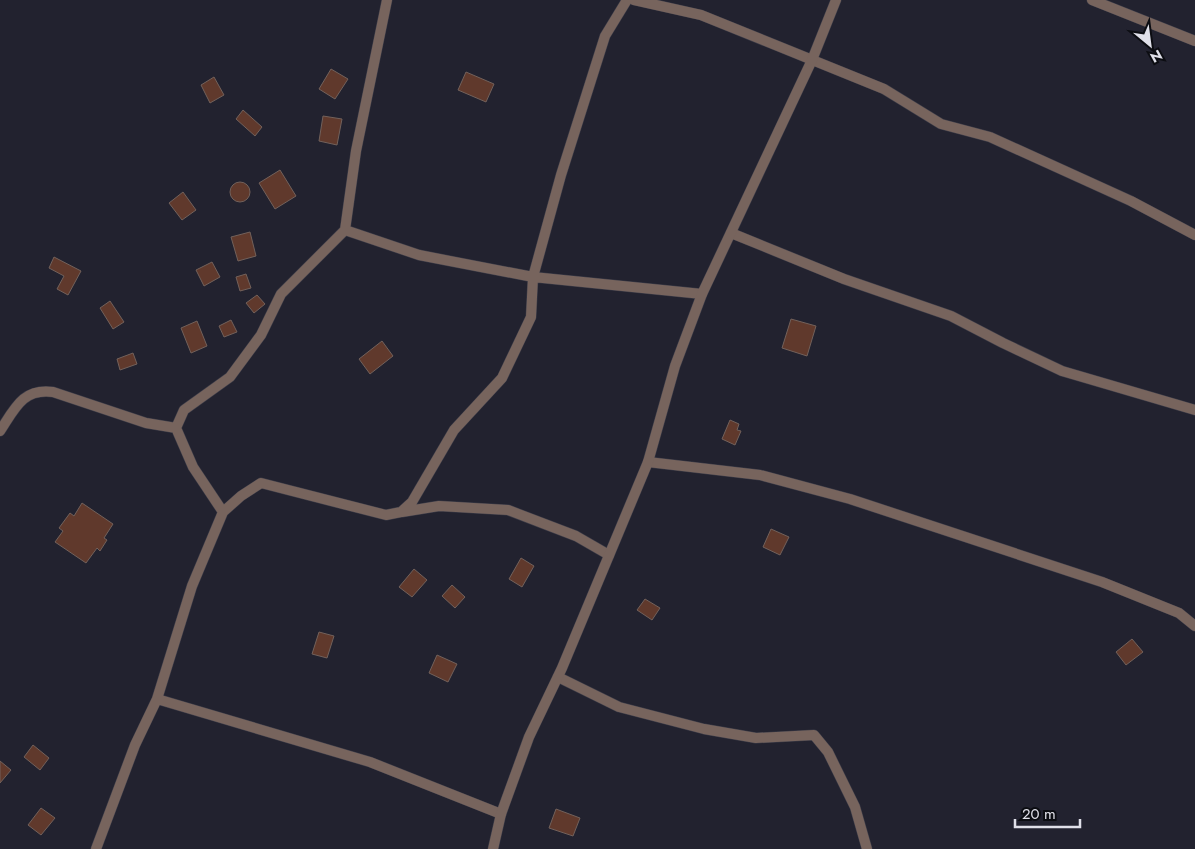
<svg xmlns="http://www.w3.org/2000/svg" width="1195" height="849" viewBox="0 0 1195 849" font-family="Jost,sans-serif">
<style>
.building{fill:#60392c;stroke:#72615b}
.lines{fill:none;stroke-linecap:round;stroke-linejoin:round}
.minor-casing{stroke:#3d3d49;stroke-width:11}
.tertiary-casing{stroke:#3d3d49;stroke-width:11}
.minor{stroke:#77645d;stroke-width:10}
.tertiary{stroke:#77645d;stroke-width:10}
</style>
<rect width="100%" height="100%" fill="#22222f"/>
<path class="building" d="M331,69L348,79L335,99L319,89Z
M466,72L494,84L486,102L458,90Z
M214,77L224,95L210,103L201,85Z
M243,110L262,127L255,136L236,119Z
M323,116L342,119L337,145L319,141Z
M280,170L296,196L275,209L259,183Z
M230 192a10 10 0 1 1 20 0a10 10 0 1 1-20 0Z
M183,192L196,210L182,220L169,203Z
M250,232L256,256L238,261L231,237Z
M54,257L81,271L68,295L57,289L64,276L49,268Z
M212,262L220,277L204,286L196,270Z
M246,274L251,288L240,291L236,277Z
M257,295L265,304L254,313L246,303Z
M110,301L124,322L113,329L100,308Z
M791,319L816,326L807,356L782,348Z
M231,320L237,332L224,337L219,326Z
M197,321L207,346L191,353L181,328Z
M382,341L393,356L370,374L359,359Z
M133,353L137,364L120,370L117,359Z
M730,420L739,424L737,430L741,431L735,445L722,439Z
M82,503L113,524L104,538L107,540L100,551L97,548L86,563L55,542L63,531L59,528L70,513L74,516Z
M771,529L789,537L780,555L763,547Z
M521,558L534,566L522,587L509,579Z
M414,569L427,580L412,597L399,587Z
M452,585L465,597L455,608L442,596Z
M645,599L660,608L652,620L637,610Z
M319,632L334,636L327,658L312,654Z
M1132,639L1143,652L1126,665L1116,652Z
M437,655L457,664L448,682L429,673Z
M33,745L49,758L40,770L24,757Z
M0,761L11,770L0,783Z
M41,808L55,818L41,835L28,825Z
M556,809L580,818L573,836L549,828Z"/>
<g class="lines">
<g class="minor-casing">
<path id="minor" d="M634,0L701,15L884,89L941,124L990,137L1131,201L1195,235
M1092,0L1195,41
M345,230L419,255L533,277L702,294
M731,233L844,279L951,316L1003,343L1062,371L1195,410
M0,431C15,408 23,388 53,392L146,423L176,428
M648,462L760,475L850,499L1102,582L1179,613L1195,626
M223,512L193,467L176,428L184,410L230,377L261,335L281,294L345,230L356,151L387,0
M402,512L439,506L508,510L576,536L609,555
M558,677L619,707L704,729L756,738L814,735L828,752L855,807L867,849
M157,699L370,762L501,814
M96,849L135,745L157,699L192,586L223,512L241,496L261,483L386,515L401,512L412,502L454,430L502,378L531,317L533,277L561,175L605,36L627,0"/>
</g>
<g class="tertiary-casing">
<path id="tertiary" d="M493,849L501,814L529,737L562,668L648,462L675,366L702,294L812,60L836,0"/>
</g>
<use href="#minor" class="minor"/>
<use href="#tertiary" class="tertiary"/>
</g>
<g transform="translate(1150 45) rotate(151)" stroke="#0c0d12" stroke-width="4" paint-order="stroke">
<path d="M0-4L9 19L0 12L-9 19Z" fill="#e0e0e9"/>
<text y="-8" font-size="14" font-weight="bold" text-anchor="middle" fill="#e0e0e9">N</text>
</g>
<path d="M1015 819v8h65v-8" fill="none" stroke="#e0e0e9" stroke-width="2.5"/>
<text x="1022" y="819" font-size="15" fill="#e0e0e9" stroke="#0c0d12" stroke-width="4" paint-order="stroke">20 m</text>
</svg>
